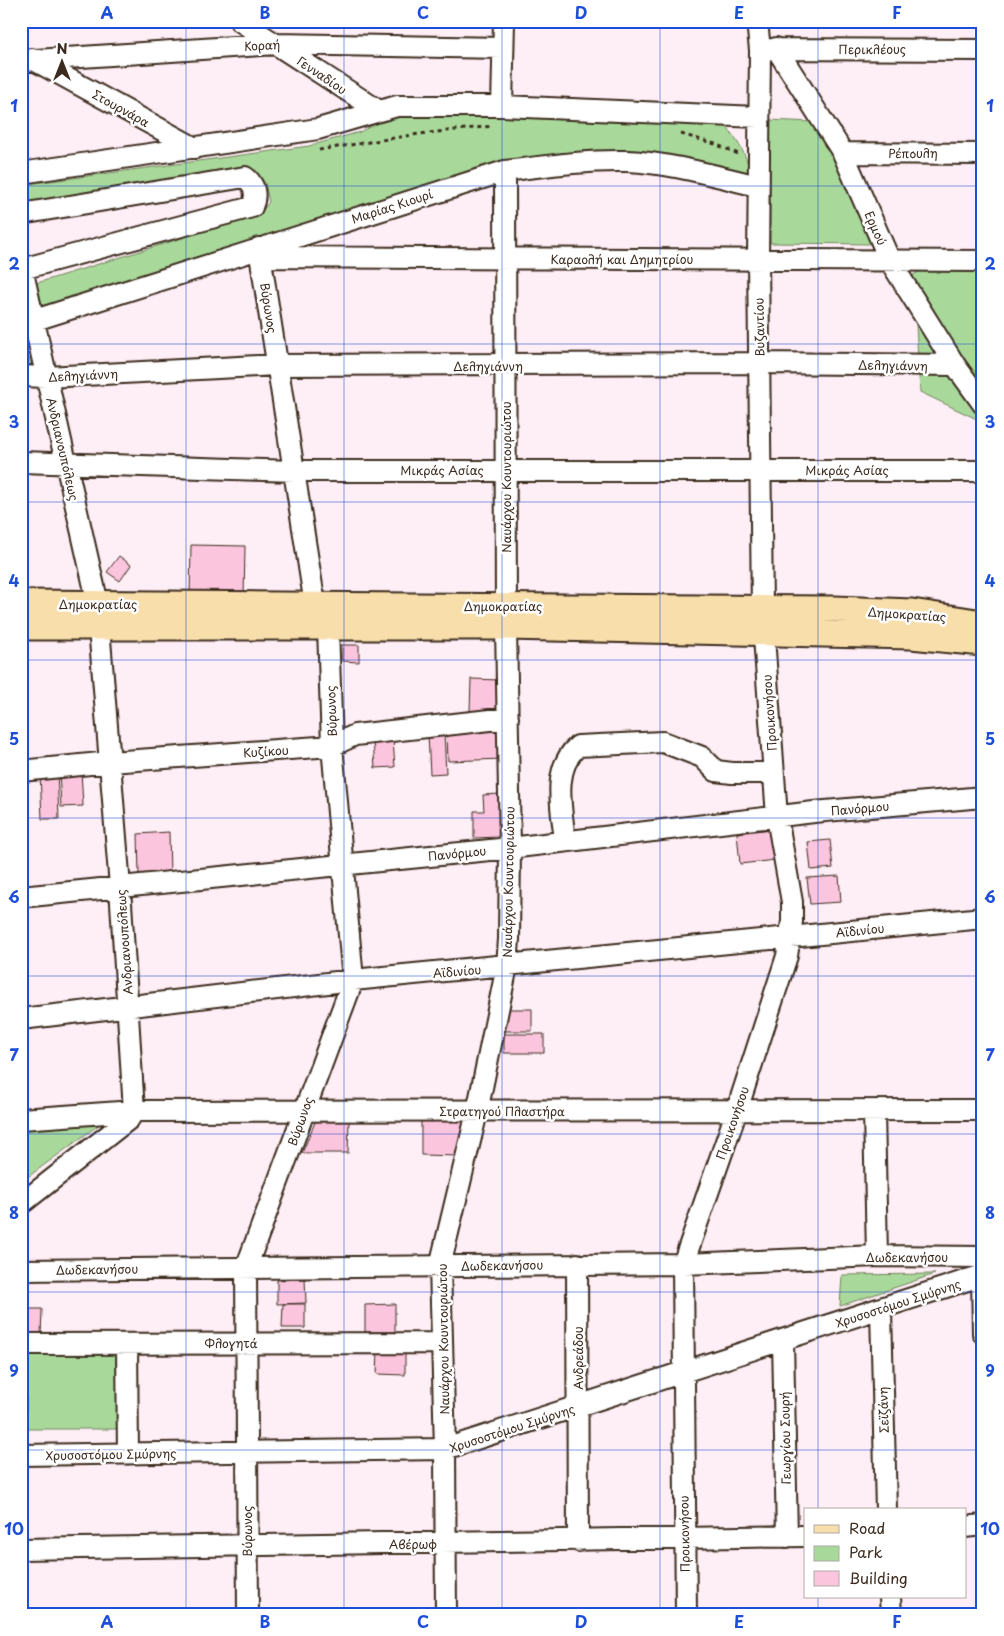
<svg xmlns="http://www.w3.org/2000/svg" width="1004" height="1636" viewBox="0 0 1004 1636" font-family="'Playpen Sans',sans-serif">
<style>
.green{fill:#a8d99a;stroke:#72825c}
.building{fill:#fcc5de;stroke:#3b2a1e}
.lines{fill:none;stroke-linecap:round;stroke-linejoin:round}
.minor-casing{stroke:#3b2a1e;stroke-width:24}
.major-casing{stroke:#3b2a1e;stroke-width:29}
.path{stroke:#3b2a1e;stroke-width:3;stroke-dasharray:4 4;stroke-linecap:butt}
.minor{stroke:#fff;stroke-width:20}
.major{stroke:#f8deab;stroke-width:25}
.grid{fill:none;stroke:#1d4ed8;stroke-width:1;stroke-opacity:0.55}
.labels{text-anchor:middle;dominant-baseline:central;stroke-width:5;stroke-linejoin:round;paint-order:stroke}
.street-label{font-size:12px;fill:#3b2a1e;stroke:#fff}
.neatline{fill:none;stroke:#1d4ed8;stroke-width:2}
.grid-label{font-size:16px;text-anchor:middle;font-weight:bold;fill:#1d4ed8}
</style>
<rect width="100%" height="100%" fill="#feeef5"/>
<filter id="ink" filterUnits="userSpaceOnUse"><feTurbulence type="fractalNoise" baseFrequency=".02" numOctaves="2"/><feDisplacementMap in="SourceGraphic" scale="10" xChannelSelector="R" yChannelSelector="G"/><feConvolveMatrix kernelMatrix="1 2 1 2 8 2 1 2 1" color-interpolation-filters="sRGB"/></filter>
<g filter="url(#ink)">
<path class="green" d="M458,111L722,121C736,139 751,158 751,183L680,166H526L40,315L34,284L260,214L269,202L265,183L256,170H237L21,204V185L309,146L360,132L390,116Z
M770,120L812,122L877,234L875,244L770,243Z
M940,261H983V422L920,392L913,275Z
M21,322L32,371L21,370Z
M104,1121L21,1182V1129Z
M935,1274L840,1306L842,1275Z
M27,1350H123V1429H26Z"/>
<path class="building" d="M191,545L245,546L244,597L190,596Z
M119,556L131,565L120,581L107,572Z
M342,645H359V662L342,661Z
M471,679L500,680L499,713L470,712Z
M502,730L503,759L448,761L447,732Z
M444,733L446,773L430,774L428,734Z
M393,740L395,767L375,768L373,741Z
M81,770L83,806L61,807L59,771Z
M57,771L59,819H42L40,772Z
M500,794V837L474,838V811H484L483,795Z
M772,829L775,860L740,864L737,833Z
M169,832L170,875L139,876L138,834Z
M830,840L833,868L811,870L808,842Z
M839,876L841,902L810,904L807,878Z
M505,1009H532V1031H505Z
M504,1034H544V1053H504Z
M21,1071L24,1103L21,1104Z
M316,1120L349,1121L348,1153H302Z
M421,1120L467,1121L459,1156L421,1155Z
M305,1279L306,1303L277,1304V1280Z
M283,1304H305V1328H282Z
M395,1304V1332H365V1305Z
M21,1309H42L41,1336L21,1335Z
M378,1350H405V1375L377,1374Z"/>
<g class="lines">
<g class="minor-casing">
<path id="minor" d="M240,21L379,111
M776,48L843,153L890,261L955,365L983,404
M767,49L983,50
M32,59L195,148
M21,61L276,44L503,48
M502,106L504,21
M843,153L983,154
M21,173L318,129L397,106H502L758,117
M21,214L245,177C255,184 257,196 252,207L22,269
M259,248L315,605
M261,257L983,261
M21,264L98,604
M35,320L505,171C545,166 586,160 627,161C671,163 715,176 758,186
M21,376L46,377L277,365L759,363L955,365
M21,462L294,471H983
M21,771L110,762L332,746L355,735L508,718
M565,841C562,810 551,769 578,746L663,742L702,757L716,771L732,773H774
M21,897L510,848L814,812L983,797
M21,1019L353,980L983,918
M874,1111L877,1256
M21,1119L134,1111L983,1110
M21,1204L129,1119L134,1111L120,887L99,627
M577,1264L578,1541
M21,1270L683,1264L877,1256L983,1257
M982,1276L983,1333
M881,1310L886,1510
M783,1340L787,1537
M21,1344L441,1343
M127,1344L128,1454
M21,1455L445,1449L983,1275
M965,1527L983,1525
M21,1549L805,1536
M890,1597L891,1615
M248,1615L246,1268L353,980L332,746L328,627
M446,1615L445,1449L440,1266L477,1112L507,966L509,939L510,848L506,627L505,171
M686,1615L683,1264L737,1110L787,956L792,921V902L777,817L762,609L758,260L760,50L757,21"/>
</g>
<g class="major-casing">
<path id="major" d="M21,603L835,609L912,612L983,623
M21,627H506L911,636L983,643"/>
</g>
<path class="path" d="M681,134L715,144L741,155
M319,150L419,134L493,126"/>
<use href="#minor" class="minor"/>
<use href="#major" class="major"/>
</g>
</g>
<path class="grid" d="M186,21V1615M344,21V1615M502,21V1615M660,21V1615M818,21V1510M21,186H983M21,344H983M21,502H983M21,660H983M21,818H983M21,976H983M21,1134H983M21,1292H983M21,1450H983M818,1597V1615"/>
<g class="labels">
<g class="street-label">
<text transform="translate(262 45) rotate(-3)">Κοραή</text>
<text x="872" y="49">Περικλέους</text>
<text transform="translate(322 75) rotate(34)">Γενναδίου</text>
<text transform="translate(121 108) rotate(29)">Στουρνάρα</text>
<text x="913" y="153">Ρέπουλη</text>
<text transform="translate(392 206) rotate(-18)">Μαρίας Κιουρί</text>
<text transform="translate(876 228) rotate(66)">Ερμού</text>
<text x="622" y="259">Καραολή και Δημητρίου</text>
<text transform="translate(269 308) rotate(81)">Βύρωνος</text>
<text transform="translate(759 327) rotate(-91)">Βυζαντίου</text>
<text transform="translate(893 365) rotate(1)">Δεληγιάννη</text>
<text x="488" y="366">Δεληγιάννη</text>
<text transform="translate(83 375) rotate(-3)">Δεληγιάννη</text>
<text transform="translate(63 449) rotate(77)">Ανδριανουπόλεως</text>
<text x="442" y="470">Μικράς Ασίας</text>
<text x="847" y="470">Μικράς Ασίας</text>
<text transform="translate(506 477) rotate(-90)">Ναυάρχου Κουντουριώτου</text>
<text x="98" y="604">Δημοκρατίας</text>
<text x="503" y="606">Δημοκρατίας</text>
<text transform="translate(907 614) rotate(4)">Δημοκρατίας</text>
<text transform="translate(331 711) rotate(-92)">Βύρωνος</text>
<text transform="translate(769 713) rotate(-94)">Προικονήσου</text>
<text transform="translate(266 751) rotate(-4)">Κυζίκου</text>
<text transform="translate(860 808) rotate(-5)">Πανόρμου</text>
<text transform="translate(457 853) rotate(-6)">Πανόρμου</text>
<text transform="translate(508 882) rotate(-89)">Ναυάρχου Κουντουριώτου</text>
<text transform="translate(860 930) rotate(-6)">Αϊδινίου</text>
<text transform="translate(124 942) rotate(-94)">Ανδριανουπόλεως</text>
<text transform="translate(457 971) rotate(-5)">Αϊδινίου</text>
<text x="502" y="1111">Στρατηγού Πλαστήρα</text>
<text transform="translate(300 1121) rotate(-70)">Βύρωνος</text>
<text transform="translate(732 1123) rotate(-71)">Προικονήσου</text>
<text x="907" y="1257">Δωδεκανήσου</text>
<text transform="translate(502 1265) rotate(-1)">Δωδεκανήσου</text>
<text transform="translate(97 1269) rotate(-1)">Δωδεκανήσου</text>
<text transform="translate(898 1303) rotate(-18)">Χρυσοστόμου Σμύρνης</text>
<text transform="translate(443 1339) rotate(-91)">Ναυάρχου Κουντουριώτου</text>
<text x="231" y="1343">Φλογητά</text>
<text transform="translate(578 1358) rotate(-90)">Ανδρεάδου</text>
<text transform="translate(883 1410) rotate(-92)">Σεϊζάνη</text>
<text transform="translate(512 1428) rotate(-18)">Χρυσοστόμου Σμύρνης</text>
<text transform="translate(785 1438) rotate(-91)">Γεωργίου Σουρή</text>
<text transform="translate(111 1454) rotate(-1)">Χρυσοστόμου Σμύρνης</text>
<text transform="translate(247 1531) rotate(-90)">Βύρωνος</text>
<text transform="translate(684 1534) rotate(-91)">Προικονήσου</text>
<text x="413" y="1544">Αβέρωφ</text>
</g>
</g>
<rect width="1004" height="1636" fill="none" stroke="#fff" stroke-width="55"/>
<rect x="804" y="1508" width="162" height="90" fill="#ffffff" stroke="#b1aaa5"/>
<rect x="814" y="1525" width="25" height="8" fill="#f8deab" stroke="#b1aaa5"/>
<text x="849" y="1534" font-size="15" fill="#3b2a1e">Road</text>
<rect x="814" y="1546" width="25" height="15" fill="#a8d99a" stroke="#b1aaa5"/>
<text x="849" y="1558" font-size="15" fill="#3b2a1e">Park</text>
<rect x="814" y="1571" width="25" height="15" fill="#fcc5de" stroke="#b1aaa5"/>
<text x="849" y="1584" font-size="15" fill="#3b2a1e">Building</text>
<g transform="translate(62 62)" stroke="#ffffff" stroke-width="4" paint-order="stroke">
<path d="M0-4L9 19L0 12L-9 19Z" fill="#3b2a1e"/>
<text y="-8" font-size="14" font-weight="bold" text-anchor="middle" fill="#3b2a1e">N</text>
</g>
<rect x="28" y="28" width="948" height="1580" class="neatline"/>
<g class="grid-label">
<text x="107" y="19">A</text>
<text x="265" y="19">B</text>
<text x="423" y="19">C</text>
<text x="581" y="19">D</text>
<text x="739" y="19">E</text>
<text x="897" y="19">F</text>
<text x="14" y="112">1</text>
<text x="990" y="112">1</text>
<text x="14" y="270">2</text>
<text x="990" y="270">2</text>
<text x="14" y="428">3</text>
<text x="990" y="428">3</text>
<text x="14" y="587">4</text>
<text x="990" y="587">4</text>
<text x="14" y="745">5</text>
<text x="990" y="745">5</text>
<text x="14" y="903">6</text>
<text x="990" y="903">6</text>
<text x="14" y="1061">7</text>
<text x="990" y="1061">7</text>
<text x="14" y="1219">8</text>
<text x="990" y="1219">8</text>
<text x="14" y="1377">9</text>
<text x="990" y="1377">9</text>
<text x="14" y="1535">10</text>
<text x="990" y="1535">10</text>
<text x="107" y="1628">A</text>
<text x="265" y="1628">B</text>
<text x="423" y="1628">C</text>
<text x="581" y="1628">D</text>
<text x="739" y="1628">E</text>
<text x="897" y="1628">F</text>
</g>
</svg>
